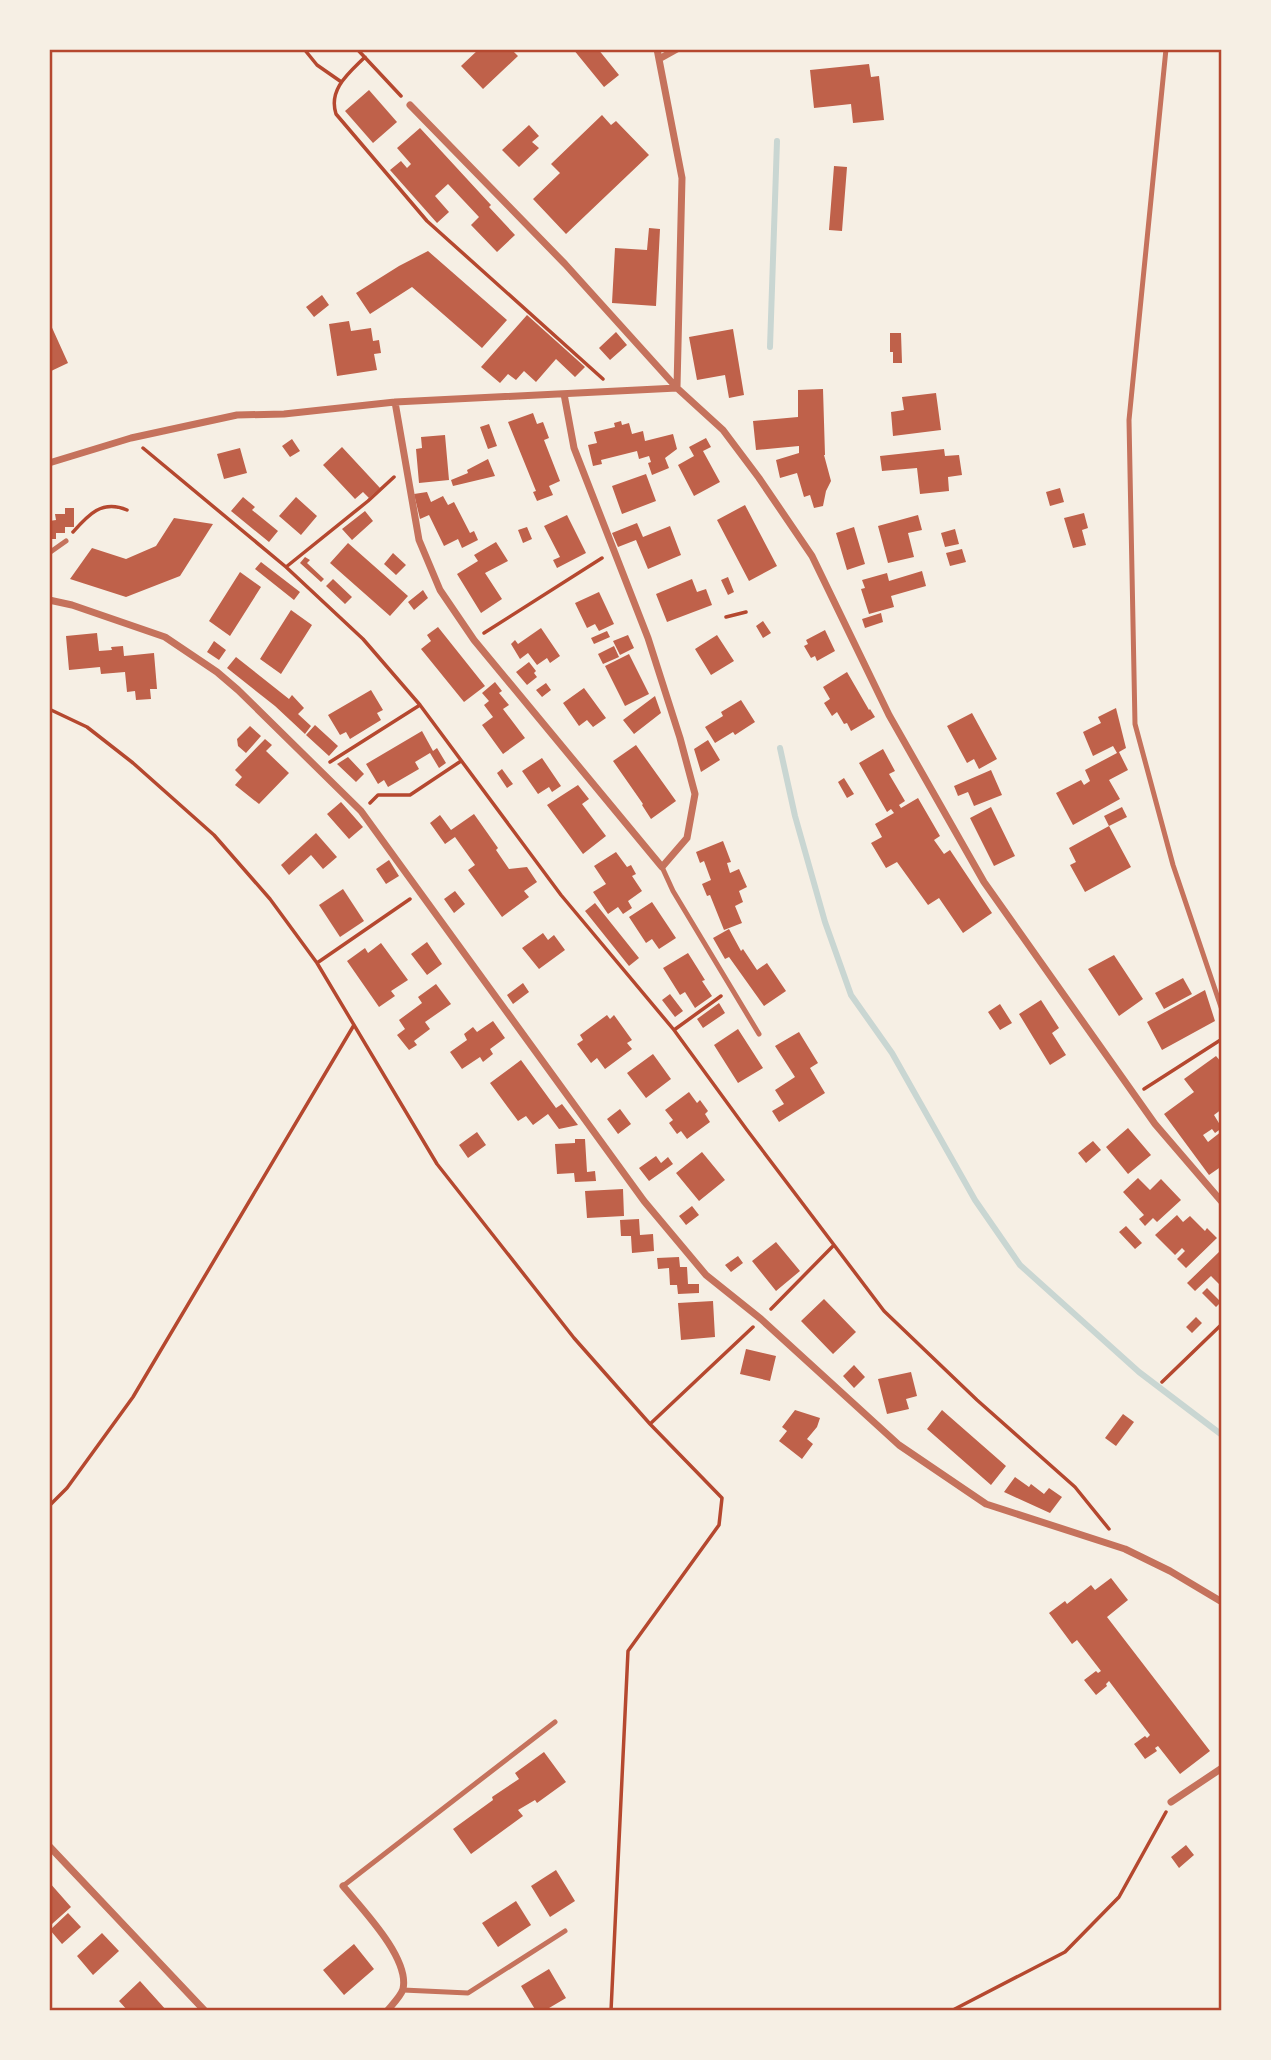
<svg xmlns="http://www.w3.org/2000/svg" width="1271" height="2060" viewBox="0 0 1271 2060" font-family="Ubuntu,sans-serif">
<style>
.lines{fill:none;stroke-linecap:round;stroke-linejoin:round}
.stream{stroke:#c9d6d2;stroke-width:6}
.building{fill:#bf614a}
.path{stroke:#b5482f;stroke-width:3.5}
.service{stroke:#c5725c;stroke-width:5}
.minor{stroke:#c5725c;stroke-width:7}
.neatline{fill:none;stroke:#b5482f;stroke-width:2.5}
</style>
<rect width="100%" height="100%" fill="#f6efe4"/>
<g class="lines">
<path class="stream" d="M770,347L777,141
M780,748L795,816L825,922L851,995L892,1053L975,1200L1020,1265L1139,1372L1222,1435"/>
</g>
<path class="building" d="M479,49H511L518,56L483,89L461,66Z
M573,49H598L619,75L604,87Z
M869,64L871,77L879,76L884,120L853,123L851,104L814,108L810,70Z
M369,90L397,122L373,143L345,111Z
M602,115L611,125L616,121L649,155L566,234L533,199L560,173L551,164Z
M529,125L539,136L532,142L539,148L519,167L502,150Z
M420,128L491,205L489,207L515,235L497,252L471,225L479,217L448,184L435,196L449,212L437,223L390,170L401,161L407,168L411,164L397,148Z
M834,166L847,167L842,231L829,230Z
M649,228L660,229L656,306L612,303L615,248L647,250Z
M428,251L507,320L482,348L412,287L370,314L356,293L399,266Z
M322,295L329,305L314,317L306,307Z
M527,315L585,367L575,377L556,359L536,382L524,371L516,380L508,374L500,383L481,367Z
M49,321L68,363L49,372Z
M349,321L351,331L371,328L373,341L379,340L381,353L374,354L377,370L337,376L329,324Z
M733,329L744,395L729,398L725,375L697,380L689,337Z
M616,332L627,345L610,360L599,348Z
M890,333H901L902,363H893V352H890Z
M823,389L825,455H824L831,481L826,491L823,506L814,508L810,495L804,497L797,473L780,478L776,460L799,453V446L756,450L753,421L798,417V390Z
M936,393L941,430L893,436L891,412L904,410L902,397Z
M533,413L537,424L543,422L549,438L544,440L560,481L549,486L553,495L537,501L533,492L536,491L508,422Z
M621,421L622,425L629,423L632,434L643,431L645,441L673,434L677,449L665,458L669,468L652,475L648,463L651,462L649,456L639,459L637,451L601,460L602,464L593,466L588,445L597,443L594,432L615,427L614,423Z
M489,424L497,446L488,449L480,427Z
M445,435L449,480L419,483L416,449L422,448L421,437Z
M706,438L711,447L703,451L720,482L694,496L678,465L694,456L689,447Z
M292,439L300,451L290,457L282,446Z
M342,447L380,488L369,498L363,492L355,499L323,465Z
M240,448L247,473L224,479L217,454Z
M944,449L945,456L959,455L962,475L948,477L949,491L920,494L917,468L882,471L880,456Z
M488,459L495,476L453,486L451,480L468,473L467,470Z
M646,474L656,501L622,514L612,486Z
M1060,488L1064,502L1050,506L1046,492Z
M427,492L431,502L443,496L448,505L454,502L470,533L474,531L478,540L462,548L458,539L444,546L429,515L420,519L414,494Z
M243,497L255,507L252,510L278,531L269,542L231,511Z
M296,497L317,516L301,535L279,516Z
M745,505L777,566L749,581L717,520Z
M65,508H74V527H65V533H56V539H49V521L56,520L55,514H65Z
M365,511L373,521L352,540L342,529Z
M1084,513L1088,528L1082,530L1086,545L1073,548L1064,518Z
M567,515L586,553L557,568L553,560L560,557L544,526Z
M918,515L922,530L908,533L914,557L888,563L878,526Z
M174,518L213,524L180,576L126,597L70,579L92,548L126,559L156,546Z
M637,523L643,537L670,526L681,555L648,569L636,540L618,547L612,533Z
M527,527L532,539L523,543L518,530Z
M854,527L865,564L847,570L836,533Z
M955,529L959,544L945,547L941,533Z
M496,542L508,561L485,573L502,599L481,613L457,574L478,561L474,555Z
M348,543L408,596L390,616L330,563Z
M962,549L966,562L950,566L946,553Z
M393,553L406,565L396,575L384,564Z
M305,557L310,560L307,563L324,579L321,582L300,563Z
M261,562L300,592L294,600L255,569Z
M922,571L926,586L891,596L894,607L869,614L861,589L865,588L862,580L887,573L889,581Z
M240,572L261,587L230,636L209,621Z
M728,577L734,592L728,595L721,580Z
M333,579L352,597L345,604L326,586Z
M692,579L697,592L706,589L712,605L667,622L656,594Z
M423,590L428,598L414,610L408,602Z
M599,592L614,624L599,631L595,624L587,628L575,603Z
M291,610L312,625L281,674L260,659Z
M881,613L883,622L865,628L862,619Z
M763,621L771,633L763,638L756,626Z
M438,627L485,686L464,702L421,649L431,641L427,635Z
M541,628L560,656L550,663L547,658L537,665L528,653L520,659L511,644L515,640L518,644Z
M825,630L835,651L817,661L815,656L811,658L804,646L808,644L806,640Z
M607,631L610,637L594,644L591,638Z
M97,633L99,651L112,650L111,647L123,646L124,656L154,653L157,689H150L151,699L136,700L135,691L127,692L125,672L101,674L100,667L69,670L66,636Z
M628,635L634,648L620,655L613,641Z
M717,635L734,661L711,675L695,649Z
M214,641L226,650L219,660L207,652Z
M614,646L619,657L603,664L598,654Z
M629,654L649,694L625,706L605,666Z
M236,657L289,699L292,695L304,708L298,714L311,726L305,734L275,706L227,668Z
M529,662L536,671L534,673L537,677L527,685L516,672Z
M847,672L869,710L870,709L875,717L851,731L847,723L844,724L837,712L832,716L824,703L830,699L823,687Z
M495,682L502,691L499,693L509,705L503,709L525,738L503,754L482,725L493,717L484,705L489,701L482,693Z
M546,683L551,690L542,697L536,690Z
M584,688L606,718L593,727L587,720L579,726L563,703Z
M371,690L383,710L377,713L381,720L350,739L346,732L340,735L328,715Z
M655,696L661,713L634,734L623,720Z
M741,700L755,722L735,735L733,732L715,743L705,727L723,716L721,712Z
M1116,708L1126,748L1119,752L1128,770L1109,780L1120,799L1073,825L1056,793L1081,780L1084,785L1090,781L1085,770L1117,753L1113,746L1093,756L1083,732L1101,723L1098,717Z
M972,713L997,759L979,769L974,759L967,763L947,726Z
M315,725L338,746L329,756L306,735Z
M250,726L261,736L246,753L238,746L237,739Z
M422,731L433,751L437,748L446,763L439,768L430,753L415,762L419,769L388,787L384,780L378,784L366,764Z
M265,739L272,745L266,751L289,773L259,804L235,785L242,777L235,770Z
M708,740L720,760L701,772L694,749Z
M636,745L676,801L651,819L642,805L643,804L613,761Z
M883,749L895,771L889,774L905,801L899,805L901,808L918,798L940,836L934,840L944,854L950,850L992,913L963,933L939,898L928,905L897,862L886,868L871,843L882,837L875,824L894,813L891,809L887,812L859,763Z
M348,757L364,774L356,782L337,764Z
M542,758L561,786L552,792L549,787L538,794L522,771Z
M502,769L513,784L507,788L497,773Z
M991,770L1002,795L974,806L968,792L958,796L954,786Z
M844,778L854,794L847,798L838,782Z
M578,785L589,799L582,804L606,836L583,854L547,805Z
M341,802L363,827L349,839L327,814Z
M991,807L1015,856L994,866L970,818Z
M1122,807L1127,817L1109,826L1104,816Z
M474,814L498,848L496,850L509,869L527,867L537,882L524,891L529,897L502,917L468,870L475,865L455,837L445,844L430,823L440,815L451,830Z
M1109,826L1131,867L1085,892L1070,865L1076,862L1069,848Z
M316,833L337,857L323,869L311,855L289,875L281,865Z
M723,841L731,862L727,863L730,873L739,869L747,887L739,891L743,902L735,906L742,923L724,930L710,895L707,896L702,884L711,880L704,861L700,863L696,852Z
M616,852L627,867L631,865L636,874L632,876L642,891L628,901L632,908L623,914L618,907L608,914L593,892L606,884L594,866Z
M389,860L399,876L386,884L376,869Z
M343,889L364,921L340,937L319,905Z
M455,891L465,904L454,913L444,899Z
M652,902L676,938L659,949L652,939L646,943L629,917Z
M595,903L639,958L629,966L585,911Z
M729,929L741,951L743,949L757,970L767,963L786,991L764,1006L729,957L725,959L713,938Z
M543,933L548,940L554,935L565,950L539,969L522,948Z
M427,942L442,964L427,975L411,954Z
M381,943L408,980L391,991L395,996L379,1007L347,961L365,948L368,953Z
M688,953L705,980L702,981L712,996L695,1008L685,992L680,995L663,968Z
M1114,955L1143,999L1119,1016L1088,969Z
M1183,978L1192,994L1164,1009L1155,993Z
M523,983L529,992L513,1004L507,995Z
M436,984L451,1004L425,1022L430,1029L414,1041L417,1045L409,1050L397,1035L405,1029L399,1020L422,1003L418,997Z
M1205,990L1215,1021L1162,1050L1147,1022Z
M670,994L683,1011L675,1017L662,1000Z
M1041,1000L1059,1028L1052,1033L1066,1055L1050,1065L1019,1014Z
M719,1003L725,1013L703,1028L697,1019Z
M1000,1004L1012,1023L1000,1030L988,1012Z
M607,1015L610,1019L614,1015L632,1040L627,1043L632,1049L605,1069L597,1058L591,1063L577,1044L583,1040L580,1035Z
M493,1021L505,1038L490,1049L493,1054L483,1062L480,1057L462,1069L450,1052L467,1040L464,1034L473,1027L477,1032Z
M738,1029L763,1068L738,1083L714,1045Z
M799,1032L818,1063L810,1068L825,1093L779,1122L772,1111L784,1104L775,1090L795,1077L775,1046Z
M653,1054L671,1079L646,1098L627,1073Z
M1216,1056L1222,1063V1109L1214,1115L1222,1128L1215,1133L1212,1129L1203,1135L1208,1142L1222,1131V1166L1209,1175L1164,1114L1194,1092L1184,1079Z
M521,1060L556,1108L562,1104L578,1125L559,1129L548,1114L533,1125L526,1116L518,1121L490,1083Z
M689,1092L697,1103L700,1100L708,1111L705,1114L710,1122L687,1139L681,1131L677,1134L669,1123L673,1120L665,1110Z
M620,1109L631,1124L618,1134L607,1119Z
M1128,1128L1151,1155L1128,1174L1106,1147Z
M477,1132L486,1145L468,1158L459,1145Z
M575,1139H585L587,1172L595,1171L596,1181L575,1182L574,1173L557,1174L555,1144L575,1143Z
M1093,1141L1101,1150L1086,1163L1078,1153Z
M702,1152L725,1180L699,1201L676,1173Z
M656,1156L661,1163L668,1157L673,1164L649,1181L639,1168Z
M1138,1178L1150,1190L1161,1179L1181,1200L1157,1222L1153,1218L1145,1226L1139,1219L1144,1215L1123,1192Z
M623,1189L624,1216L587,1218L585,1191Z
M692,1206L699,1215L686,1225L679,1216Z
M1177,1215L1183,1222L1190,1216L1205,1231L1207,1228L1217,1238L1186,1268L1177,1259L1185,1251L1182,1248L1175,1255L1155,1235Z
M639,1219L640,1235L653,1234L654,1251L632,1253L631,1236H621L620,1220Z
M1126,1226L1142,1243L1135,1249L1119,1232Z
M776,1242L800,1271L776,1291L752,1261Z
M1219,1252L1222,1255V1287L1211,1276L1195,1291L1187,1283Z
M738,1256L743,1263L731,1272L725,1265Z
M679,1257L680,1267H687L688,1284H699V1293L678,1294L677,1285H670L669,1268L658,1269L657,1258Z
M1207,1288L1221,1302L1216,1307L1202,1293Z
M824,1299L856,1332L833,1354L801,1321Z
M713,1301L715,1337L681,1340L678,1303Z
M1196,1317L1202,1323L1192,1333L1186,1327Z
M746,1349L776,1356L770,1381L740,1374Z
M854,1365L865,1377L854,1388L843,1376Z
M911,1372L917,1396L906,1399L909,1409L887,1414L878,1379Z
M795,1410L820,1418L817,1427L807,1439L813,1444L802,1459L779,1441L787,1431L782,1427Z
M942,1410L1006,1466L991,1485L927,1429Z
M1123,1414L1134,1422L1116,1446L1105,1438Z
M1015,1477L1029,1487L1031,1484L1044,1494L1049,1488L1062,1497L1050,1513L1004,1492Z
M1111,1578L1128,1600L1107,1617L1210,1751L1180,1774L1158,1746L1155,1748L1157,1751L1145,1759L1134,1744L1145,1736L1147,1738L1150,1735L1109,1681L1106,1684L1107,1686L1096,1695L1084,1680L1096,1671L1098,1673L1101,1671L1077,1640L1072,1644L1049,1613L1065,1601L1067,1604L1091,1585L1095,1590Z
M544,1752L566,1782L537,1803L535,1800L518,1810L523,1816L471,1854L453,1829L493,1800L492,1797L519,1779L515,1773Z
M1186,1845L1194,1855L1179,1868L1171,1857Z
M556,1870L575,1901L550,1917L531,1886Z
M49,1882L71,1907L52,1924L49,1921Z
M516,1901L531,1925L498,1947L482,1923Z
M68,1913L81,1927L62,1944L50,1930Z
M102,1933L119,1951L93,1975L77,1956Z
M354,1944L374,1969L344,1995L323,1970Z
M549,1969L566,1998L544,2011H536L521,1986Z
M140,1981L167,2011H128L119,2001Z"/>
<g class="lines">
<path class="path" d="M304,49L317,65L340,81
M357,49L401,96
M365,57C349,73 328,89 336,114L427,221L603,379
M143,448L286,567L363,639L420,705L561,895L674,1030L747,1130L884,1311L977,1400L1075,1487L1109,1529
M73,532C88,515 102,499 127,510
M286,567L368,501L394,477
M726,617L746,612
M484,633L602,558
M49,709L87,727L133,763L214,835L270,899L317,963L437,1164L574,1338L650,1424L722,1498L719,1525L628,1651L611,2011
M330,762L420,705
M370,803L378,795H410L461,761
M317,963L410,899
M674,1030L721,996
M1144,1089L1222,1039
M771,1309L834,1245
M1162,1382L1222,1324
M650,1424L753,1327
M49,1506L67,1488L133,1397L354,1025
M951,2011L1065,1952L1119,1897L1166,1812"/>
<path class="service" d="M1166,49L1129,420L1135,724L1173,865L1222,1010
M49,553L66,541
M662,867L673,891L759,1034
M343,1886L555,1722
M403,1990L468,1993L565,1931"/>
<path class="minor" d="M657,49L682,178L677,387
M659,59L677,49
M410,105L565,264L677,388L723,430L759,478L812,556L889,715L984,882L1155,1124L1222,1202
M395,402L419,540L440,590L474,640L662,867L687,838L695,794L680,738L648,638L574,448L564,394
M49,463L131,438L237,415L284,414L395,402L677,388
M49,600L72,605L165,637L217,672L238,690L361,811L644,1201L706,1275L761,1319L899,1445L986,1504L1125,1549L1170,1571L1222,1602
M1171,1802L1222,1768
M49,1846L205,2011
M343,1886C362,1909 410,1958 403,1989C401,1996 392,2005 387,2011"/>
</g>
<rect width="1271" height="2060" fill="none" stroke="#f6efe4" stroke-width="102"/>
<rect x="51" y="51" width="1169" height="1958" class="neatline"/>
</svg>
